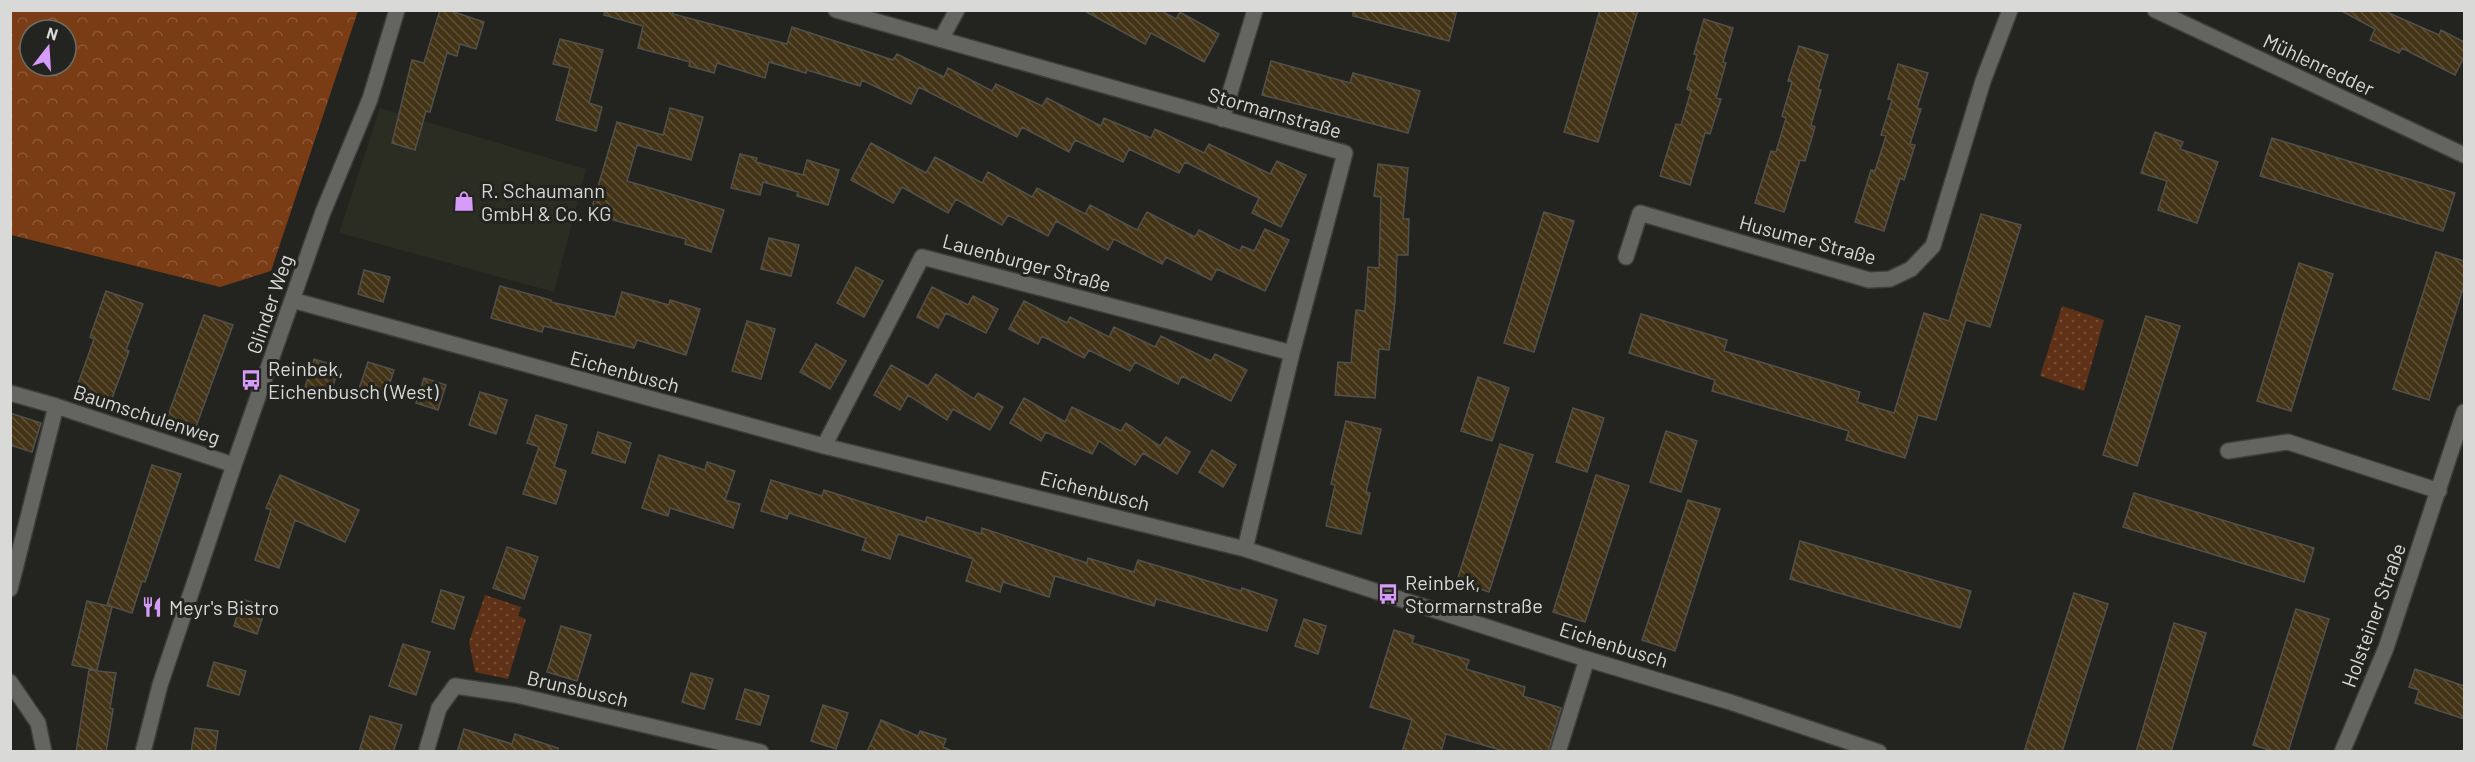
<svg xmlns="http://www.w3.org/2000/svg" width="2475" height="762" viewBox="0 0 2475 762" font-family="Barlow,sans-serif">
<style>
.built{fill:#2b2c22}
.forest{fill:url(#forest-crowns);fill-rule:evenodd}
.park{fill:url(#park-dots)}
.building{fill:url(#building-back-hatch);stroke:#52504b;stroke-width:1.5}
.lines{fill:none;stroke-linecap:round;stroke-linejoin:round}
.minor-casing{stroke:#3d3e3a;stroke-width:18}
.minor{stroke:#646560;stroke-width:15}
.labels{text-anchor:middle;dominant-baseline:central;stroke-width:6;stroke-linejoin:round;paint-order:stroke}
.street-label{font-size:20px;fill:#d9dad7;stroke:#23231f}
.poi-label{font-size:20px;fill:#d9dad7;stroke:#23231f;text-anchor:start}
</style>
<defs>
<pattern id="forest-crowns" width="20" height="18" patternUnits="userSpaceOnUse" patternTransform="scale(1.5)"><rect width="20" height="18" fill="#7a3c15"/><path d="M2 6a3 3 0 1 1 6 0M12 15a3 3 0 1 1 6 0" fill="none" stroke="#8c5836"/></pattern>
<pattern id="park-dots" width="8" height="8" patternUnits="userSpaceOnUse" patternTransform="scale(1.5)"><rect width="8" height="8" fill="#5f3217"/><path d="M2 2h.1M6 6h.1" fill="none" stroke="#754f38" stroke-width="1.8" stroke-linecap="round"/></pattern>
<pattern id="building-back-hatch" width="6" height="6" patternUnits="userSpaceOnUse" patternTransform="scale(1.5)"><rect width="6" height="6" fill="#443417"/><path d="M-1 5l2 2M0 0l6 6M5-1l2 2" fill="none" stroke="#5e5138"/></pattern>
</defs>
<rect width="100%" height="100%" fill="#23231f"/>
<path class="built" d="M380,108L586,169L554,292L339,233Z"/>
<path class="forest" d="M10,11H358L271,271L220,287L11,235ZM30,30H66V66H30Z"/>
<path class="park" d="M2062,306L2104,320L2084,391L2040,376Z
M485,595L521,607L518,616L526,619L508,679L475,672L469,642Z"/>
<path class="building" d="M440,10H448L484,22L476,49L460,44L457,56L447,53L430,112L426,111L415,150L392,143L412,60L424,63Z
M605,10H673V14L787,44L792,27L893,60L897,54L944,77L948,68L992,91L996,84L1042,106L1047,98L1101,126L1104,118L1151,138L1155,129L1204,153L1209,144L1270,174L1277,161L1306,175L1281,227L1252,213L1259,198L1185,162L1179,173L1129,149L1123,162L1075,140L1069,152L1022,127L1017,137L919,87L911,104L862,80L860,86L807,70L806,73L769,62L765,78L717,63L714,73L689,66L690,62L638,48L643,26L604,15Z
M1083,10H1160L1176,19L1180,12L1219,34L1204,62L1151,33L1145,44Z
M1353,10H1457L1449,41L1353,16Z
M1600,10H1638L1598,142L1564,132Z
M2340,10H2382L2439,35L2441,30L2464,42V57L2455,75L2402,48L2399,53L2370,40L2375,29Z
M1704,19L1733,28L1723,62L1726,63L1716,98L1721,99L1710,134L1705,133L1690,185L1660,176L1676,124L1681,125L1691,91L1687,89L1697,55L1694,54Z
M560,39L603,50L589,103L602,107L596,131L556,120L570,68L553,64Z
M1799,46L1828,55L1818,89L1821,90L1811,125L1815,127L1805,161L1800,160L1784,212L1755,203L1771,151L1776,152L1786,118L1782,116L1792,82L1788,81Z
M1271,61L1350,83L1353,73L1420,91L1408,133L1262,95Z
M1898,64L1928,73L1917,108L1921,109L1910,144L1915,145L1904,180L1900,178L1884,231L1855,222L1871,170L1875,171L1886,136L1881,135L1892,100L1888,99Z
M670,108L703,117L691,160L637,145L627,181L724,210L711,252L685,244L686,239L590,214L617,122L663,135Z
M2155,132L2183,142L2180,149L2218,162L2197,223L2158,210L2167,181L2141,173Z
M2272,138L2455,193L2443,231L2260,176Z
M871,143L926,173L935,157L982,183L988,172L1032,197L1037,188L1085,214L1090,205L1137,230L1147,212L1195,237L1199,230L1240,251L1242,246L1254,251L1265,229L1289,240L1265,291L1217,269L1211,280L1166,257L1162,264L1114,239L1108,250L1056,221L1048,236L1008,215L1002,225L956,199L948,213L902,187L893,203L851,180Z
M740,154L757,158L756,162L803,175L807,160L839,170L828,205L797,196L798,192L763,182L760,195L731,188Z
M1378,164L1408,168L1403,219H1409L1408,255H1397L1395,302L1389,350L1379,349L1375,398L1335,395L1338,362L1351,363L1356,310L1365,311L1368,267L1379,268L1381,197L1374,196Z
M1544,212L1574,221L1534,352L1504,343Z
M1981,214L2021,225L1990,327L1966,320L1936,420L1918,415L1905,458L1846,440L1849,431L1712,391L1715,380L1629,353L1641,314L1727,340L1724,351L1860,392L1857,402L1894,413L1924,313L1949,321Z
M769,238L799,245L791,276L761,269Z
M2436,252L2464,261V285L2429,400L2393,389Z
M2299,263L2333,274L2291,411L2257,401Z
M856,267L883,281L864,317L837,303Z
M364,270L390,277L383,302L358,294Z
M500,286L551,300V302L615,317L622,292L669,305L670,300L700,309L686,355L637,340L634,348L544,326L542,332L491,318Z
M932,287L968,305L973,296L998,309L986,333L946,313L938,328L917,317Z
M106,291L143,304L126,350L129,351L110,404L75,392L94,339L90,337Z
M1024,301L1067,323L1070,317L1109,337L1114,327L1155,347L1161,336L1211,361L1215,354L1247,370L1231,401L1182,376L1178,384L1135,362L1130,371L1089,350L1084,358L1042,336L1038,344L1009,329Z
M204,315L233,325L193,435L165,424Z
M2146,316L2180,326L2137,466L2103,455Z
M747,321L775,329L761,379L732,371Z
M816,344L846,361L830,389L800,372Z
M314,359L339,367L329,398L304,390Z
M368,362L394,370L385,398L359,389Z
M891,365L928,386L936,374L974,399L978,393L1003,407L990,430L953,409L947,420L908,395L900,410L874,395Z
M1478,377L1509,388L1492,441L1461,431Z
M424,378L446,385L438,410L416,403Z
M480,392L507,400L496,434L469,425Z
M1024,398L1065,422L1072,407L1121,431L1126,423L1160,446L1166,437L1190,452L1177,474L1143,453L1135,465L1099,441L1092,454L1046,432L1041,441L1010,423Z
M1573,408L1604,418L1587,472L1556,462Z
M10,413L41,423L32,452L10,445Z
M536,415L567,425L554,467L566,471L556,504L523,494L539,447L527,443Z
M1346,421L1381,429L1366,492L1370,493L1361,534L1326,526L1335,485L1331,484Z
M1666,431L1697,441L1681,492L1650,482Z
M598,432L631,443L625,463L592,453Z
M1500,444L1533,455L1489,592L1457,581Z
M1212,450L1236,465L1223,487L1199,472Z
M659,455L705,470L707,462L735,471L725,500L740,504L733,528L670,508L668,516L642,508Z
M152,465L181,474L145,582L142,581L132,613L107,605Z
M280,475L359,510L345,542L295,520L279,568L255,560L271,510L266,508Z
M1596,475L1629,486L1585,622L1553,612Z
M771,480L822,496L824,490L925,522L927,517L981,534L982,528L1087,563L1088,558L1134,572L1138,560L1241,591L1242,588L1277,600L1267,631L1156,599L1154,606L1055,576L1049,597L1003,582L1000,592L966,581L973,559L898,534L890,559L862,550L866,538L789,513L787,519L761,511Z
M2134,493L2314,548L2304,582L2123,527Z
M1688,500L1720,509L1675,651L1642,640Z
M1800,541L1971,591L1960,628L1790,579Z
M507,547L538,557L524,599L493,588Z
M441,590L464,597L454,629L432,622Z
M2074,593L2108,604L2062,752H2024Z
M242,599L266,607L257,634L234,626Z
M87,601L112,607L97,670L72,665Z
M2296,609L2329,619L2288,752H2276L2253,745Z
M1304,619L1326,626L1318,654L1295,646Z
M2174,623L2206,633L2171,752H2136Z
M561,626L591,635L577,681L547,672Z
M1394,630L1414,636L1412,643L1469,660L1466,669L1525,687L1523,696L1561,708L1548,752H1507L1446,734L1441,752H1402L1412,720L1370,707Z
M403,644L430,652L416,695L389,686Z
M214,662L246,671L239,695L207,686Z
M2415,669L2464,686V719L2415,703L2419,690L2409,687Z
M89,670L116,673L110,708L113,709L106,752H76Z
M691,673L713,679L704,709L682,702Z
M745,689L769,696L760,725L736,719Z
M823,705L848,713L836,749L811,741Z
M370,716L402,725L393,752H359Z
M881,720L918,736L920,731L946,739L943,747L954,752H867Z
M195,728L218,731L215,752H191Z
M464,729L512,744L515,734L558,748V752H457Z"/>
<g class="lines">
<g class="minor-casing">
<path id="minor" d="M836,10L1345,153L1292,353L1245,549
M2155,10L2464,155
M941,39L957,10
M1222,119L1255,10
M1626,257L1640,213L1869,280L1890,279L1911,269L1933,246L1983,81L2010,10
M292,300L824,446L1245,549L1580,657L1730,702L1879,752
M10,393L56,406
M824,446L922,257L1292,353
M2228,451L2288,442L2439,491
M10,589L56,406L234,465
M10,682L38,723L44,752
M143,752L160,685L234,465L323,212L370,99L397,10
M426,752L439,708L455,686L516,695L761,752
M1558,752L1587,659
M2342,752L2386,648L2464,412"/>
</g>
<use href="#minor" class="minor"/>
</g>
<defs>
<g id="shop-bare" transform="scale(1.62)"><path d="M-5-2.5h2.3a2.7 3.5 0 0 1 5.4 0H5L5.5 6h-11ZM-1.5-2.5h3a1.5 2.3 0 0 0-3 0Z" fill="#d79bf9" stroke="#23231f" stroke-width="2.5" paint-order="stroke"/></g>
<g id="bus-bare" transform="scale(1.62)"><path d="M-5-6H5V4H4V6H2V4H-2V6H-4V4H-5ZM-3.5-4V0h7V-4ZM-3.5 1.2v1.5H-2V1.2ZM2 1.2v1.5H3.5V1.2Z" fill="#d79bf9" stroke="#23231f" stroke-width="2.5" paint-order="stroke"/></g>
<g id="restaurant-bare" transform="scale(1.62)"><path d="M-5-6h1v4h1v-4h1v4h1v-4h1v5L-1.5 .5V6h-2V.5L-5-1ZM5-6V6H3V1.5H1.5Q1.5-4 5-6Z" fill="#d79bf9" stroke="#23231f" stroke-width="2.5" paint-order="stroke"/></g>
</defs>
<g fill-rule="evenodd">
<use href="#shop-bare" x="464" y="201"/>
<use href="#bus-bare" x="251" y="380"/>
<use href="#bus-bare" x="1388" y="594"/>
<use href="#restaurant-bare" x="152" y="607"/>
</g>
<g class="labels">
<g class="street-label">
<text transform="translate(2319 64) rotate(25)">Mühlenredder</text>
<text transform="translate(1275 112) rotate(16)">Stormarnstraße</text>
<text transform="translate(1808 239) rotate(15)">Husumer Straße</text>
<text transform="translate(1027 262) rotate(15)">Lauenburger Straße</text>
<text transform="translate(269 304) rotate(-71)">Glinder Weg</text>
<text transform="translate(625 371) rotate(15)">Eichenbusch</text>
<text transform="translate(147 414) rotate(18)">Baumschulenweg</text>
<text transform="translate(1095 490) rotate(14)">Eichenbusch</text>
<text transform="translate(2373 615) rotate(-70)">Holsteiner Straße</text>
<text transform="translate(1614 644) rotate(17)">Eichenbusch</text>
<text transform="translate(578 688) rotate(13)">Brunsbusch</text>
</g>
<g class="poi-label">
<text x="481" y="190">R. Schaumann<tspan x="481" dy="23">GmbH &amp; Co. KG</tspan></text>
<text x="268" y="368">Reinbek,<tspan x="268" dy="23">Eichenbusch (West)</tspan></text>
<text x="1405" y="582">Reinbek,<tspan x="1405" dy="23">Stormarnstraße</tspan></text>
<text x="169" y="607">Meyr's Bistro</text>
</g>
</g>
<rect width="2475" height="762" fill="none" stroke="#d9dad7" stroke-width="24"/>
<g transform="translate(48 48) rotate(17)"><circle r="28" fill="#23231f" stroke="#6c6c69" stroke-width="1.5"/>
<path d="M0-4.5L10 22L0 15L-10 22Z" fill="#d79bf9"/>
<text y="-9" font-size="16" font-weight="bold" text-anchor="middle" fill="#d9dad7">N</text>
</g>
</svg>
